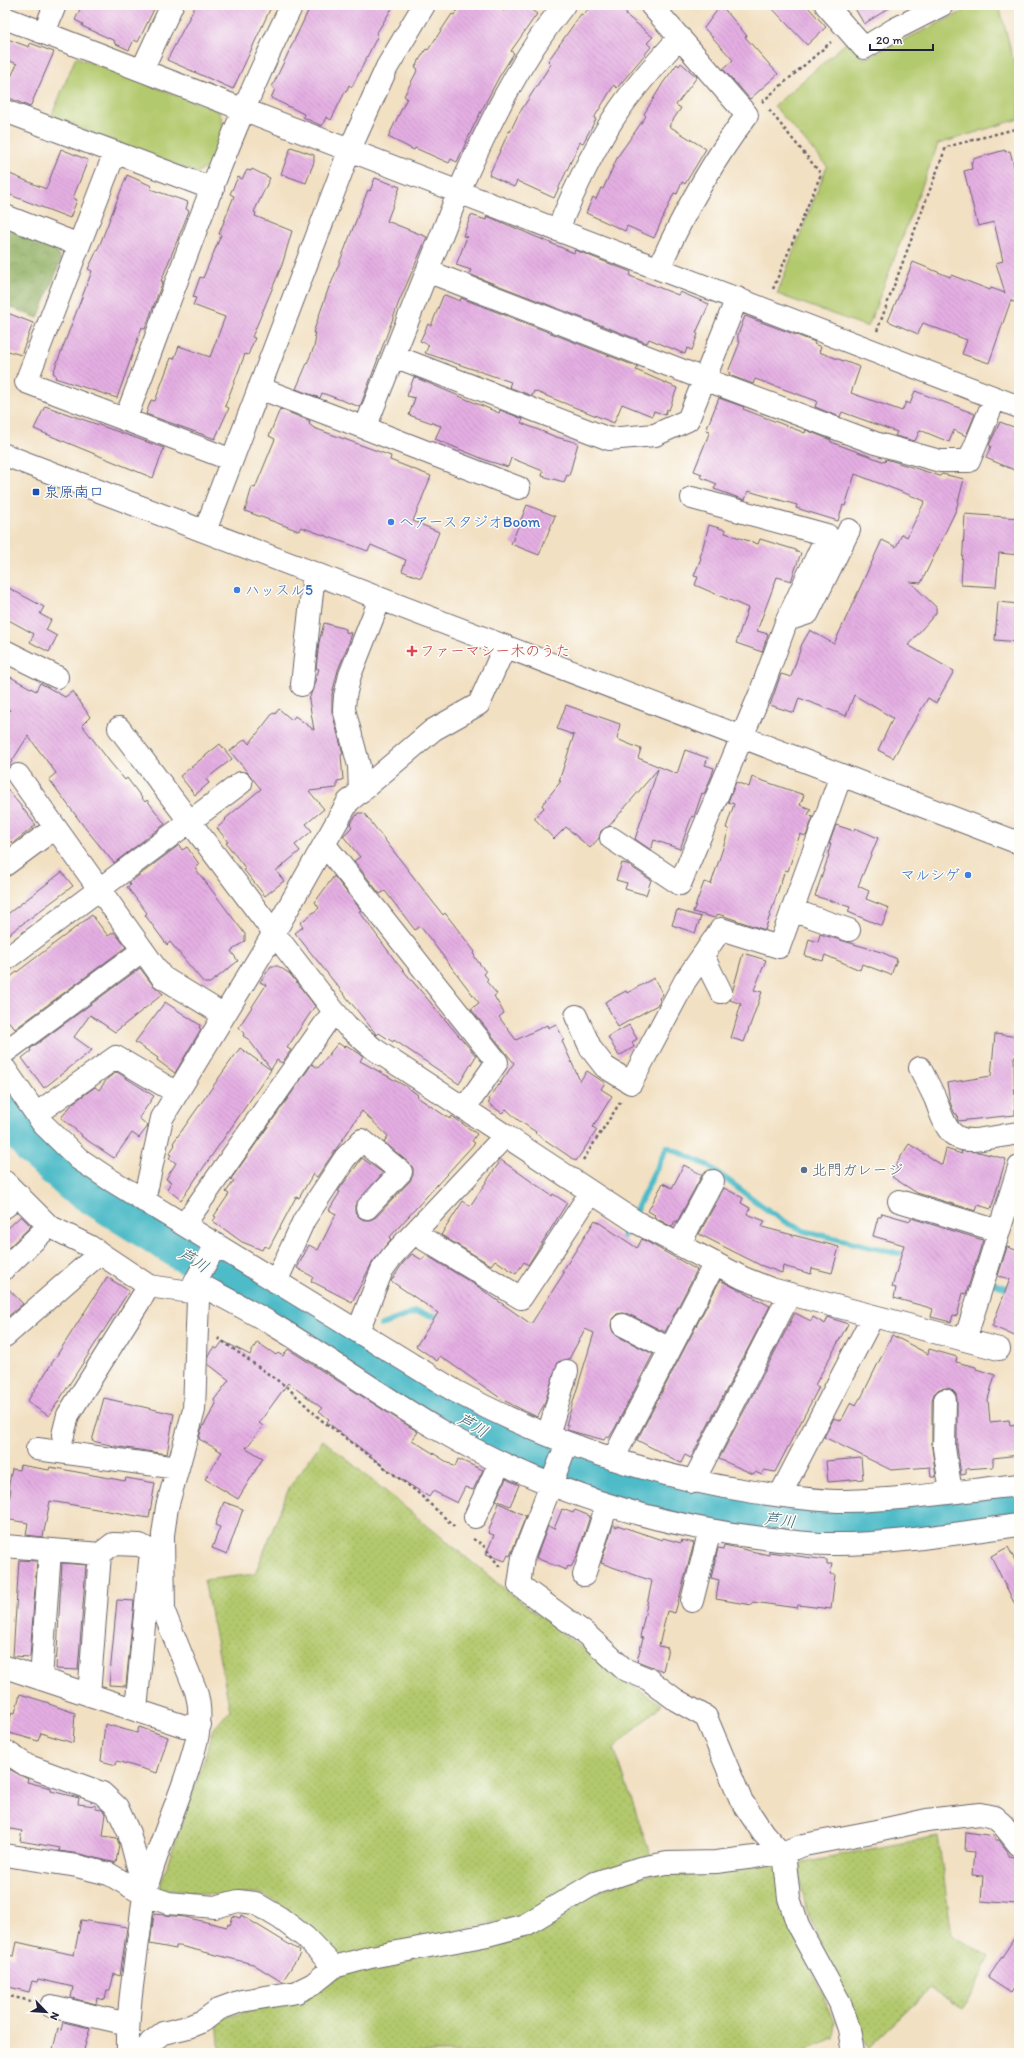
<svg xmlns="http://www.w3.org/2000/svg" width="1024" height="2058" viewBox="0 0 1024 2058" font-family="Itim,'Klee One',sans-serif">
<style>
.grass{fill:url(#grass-dots);stroke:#6a7654}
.forest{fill:url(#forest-crowns);stroke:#58684e}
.park{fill:#b3c96d;stroke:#6a7654}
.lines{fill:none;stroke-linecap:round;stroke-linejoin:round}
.stream{stroke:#4ebbc8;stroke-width:6}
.river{stroke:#4ebbc8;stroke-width:38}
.building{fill:url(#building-back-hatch)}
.minor-casing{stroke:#6b646a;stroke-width:24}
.path{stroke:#6b646a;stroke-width:2.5;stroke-dasharray:3 3;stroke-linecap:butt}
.minor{stroke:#fff;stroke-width:22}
.transit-dot{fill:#1a4fb4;stroke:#fdfcf7;stroke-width:1.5}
.shop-dot{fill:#3f7fe0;stroke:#fdfcf7;stroke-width:1.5}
.health-dot{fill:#e0444e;stroke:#fdfcf7;stroke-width:1.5}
.service-dot{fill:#5c6f8a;stroke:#fdfcf7;stroke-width:1.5}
.labels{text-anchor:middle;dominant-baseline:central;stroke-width:3;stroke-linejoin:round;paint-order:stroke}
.transit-label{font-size:15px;fill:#164399;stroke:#fdfcf7;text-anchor:start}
.shop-label{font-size:15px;fill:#366cbe;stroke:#fdfcf7;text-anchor:start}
.health-label{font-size:15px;fill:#be3a42;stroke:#fdfcf7;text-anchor:start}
.service-label{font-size:15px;fill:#4e5e75;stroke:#fdfcf7;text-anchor:start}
.water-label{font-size:16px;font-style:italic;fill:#345f73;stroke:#fdfcf7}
</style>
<defs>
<pattern id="grass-dots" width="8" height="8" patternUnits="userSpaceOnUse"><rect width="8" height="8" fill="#b3c96d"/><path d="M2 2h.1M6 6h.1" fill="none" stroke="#9aac5f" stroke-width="1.8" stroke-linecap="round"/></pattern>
<pattern id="forest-crowns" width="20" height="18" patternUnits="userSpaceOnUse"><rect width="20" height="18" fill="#8ead60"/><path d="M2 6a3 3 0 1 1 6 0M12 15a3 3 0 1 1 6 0" fill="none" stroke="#748c50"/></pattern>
<pattern id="building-back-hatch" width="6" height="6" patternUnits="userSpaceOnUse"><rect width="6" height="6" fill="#e4aee2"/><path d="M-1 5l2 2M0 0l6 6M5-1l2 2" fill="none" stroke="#c395c3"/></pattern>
</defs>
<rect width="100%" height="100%" fill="#fdfcf7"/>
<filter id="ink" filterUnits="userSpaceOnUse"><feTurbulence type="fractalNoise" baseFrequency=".025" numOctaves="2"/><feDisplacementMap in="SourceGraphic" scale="8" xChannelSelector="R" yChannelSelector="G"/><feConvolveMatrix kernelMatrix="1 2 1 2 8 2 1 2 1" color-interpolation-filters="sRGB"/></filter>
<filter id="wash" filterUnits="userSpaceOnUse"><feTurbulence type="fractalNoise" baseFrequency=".012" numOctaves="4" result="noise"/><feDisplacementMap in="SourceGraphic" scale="16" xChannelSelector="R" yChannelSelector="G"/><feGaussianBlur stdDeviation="0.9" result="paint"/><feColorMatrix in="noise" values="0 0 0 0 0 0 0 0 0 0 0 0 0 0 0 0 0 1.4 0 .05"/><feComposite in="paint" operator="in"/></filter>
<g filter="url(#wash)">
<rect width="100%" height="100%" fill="#f2e0c2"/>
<path class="grass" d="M323,1440L501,1586L629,1684L662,1704L614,1748L651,1857L528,1914L339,1959L298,1918L277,1902L259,1893L222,1896L159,1888L205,1757L212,1731L230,1710L204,1580L255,1574L289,1488Z
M938,1836L952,1935L990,1957L964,2009L930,1989L868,2048L806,1909L798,1863Z
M781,1863L784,1907L835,2022L833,2039L799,2053H220L217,2019L301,2000L339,1976L587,1896L631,1878L690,1869Z"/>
<path class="forest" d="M5,228L54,247L61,260L38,318L5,305Z"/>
<path class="park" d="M977,5H999L1019,81V119L938,144L868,327L777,294L827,166L774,106L847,42L864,59Z
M76,57L219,111L224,126L208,167L196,173L51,117Z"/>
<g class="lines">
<path class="stream" d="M619,1245L667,1147L707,1165L769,1211L787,1223L804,1231L909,1256
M986,1281L1019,1292
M381,1325L416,1312L443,1318"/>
<path class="river" d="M5,1114L33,1148L73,1184L183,1253L312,1332L494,1437L592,1480L657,1498L736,1515L831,1526L1019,1503"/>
</g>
<g id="blocks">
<path class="building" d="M82,5H156L138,42L134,40L129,50L114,43L115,41L82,26L83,24L75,20Z
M196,5H272L233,89L167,60Z
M311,5H394L376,34L378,35L352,87L349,85L347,90H346L331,120L326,117L322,126L303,117L304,114L271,98L275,89L272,87Z
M460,5H494L504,11L508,5H525L537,14L511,51L514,53L499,77L475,123L457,162L451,159L449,163L415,148L414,150L388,137L407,98L404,96L418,69L415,67L426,49L428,50L452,14L454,15Z
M592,5H618L627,13L626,15L653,37L647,43L651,47L617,88L614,85L594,118L596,119L583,143L580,142L554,198L517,181L514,187L489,175L509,131L510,132L518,115L551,64L548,61L550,58L581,14L583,15Z
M721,5L747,36L745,37L778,74L750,99L723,69L733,60L704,28Z
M769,5H806L826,27L807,45Z
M853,5H894L864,24Z
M5,38L29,47L30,43L54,52L30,107L5,96V90L17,64L5,59Z
M681,63L697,77L676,105L681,108L669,126L706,149L685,184L682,182L677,194L674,193L654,238L627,226L625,231L586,213L593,197L596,199L601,188L603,189L618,156L646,116L644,114L663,83L677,64L679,66Z
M291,147L314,155V162L306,183L281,174Z
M61,149L88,160L73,198L77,200L70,218L5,193V172L46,189Z
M1005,150V152L1010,151L1019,185V301L1012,302L1011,300L989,363L962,354L967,340L923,323L918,334L888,321L913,262L950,277L951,275L990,290L991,288L1005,293L996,263L1003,261L994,222L978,226L964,171L972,169L971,162L974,161L973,159Z
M252,169L270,178L254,212L256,213L255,216L292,231L282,265L252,337L255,338L248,355L245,354L225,406L229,408L215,439L146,414L151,400L155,401L171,358L174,359L179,346L210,357L225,317L193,305L196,298L193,297L200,277L203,278L221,235L219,234L234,196L230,194L238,177L242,179L247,170L251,171Z
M127,175L152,186L150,189L188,202L186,209L189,211L161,281H163L145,329L142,327L117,398L55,378L56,375L53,373L92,271L88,269L100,244Z
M375,178L400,187L387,221L427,237L399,302L360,407L322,393L320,398L296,389L314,347L316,337L314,336L315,333H313L330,284H331L368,190L370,191Z
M471,215L486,220L487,216L574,253L575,250L631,272L630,276L678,295L680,292L709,304L696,333L698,334L692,350L687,348L685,354L649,339L647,343L469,274L471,270L456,265L467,237L463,236Z
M445,295L460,301L461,298L638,367L636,370L677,388L669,410L667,409L665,415L654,411L652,416L622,404L614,423L534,391L532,396L509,387L511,382L425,353L429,345L420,341L428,324L431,326L443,296Z
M5,312L33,323L21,355L5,350Z
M745,316L815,342L814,344L821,347L819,352L860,367L851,393L902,411L906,402L910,404L915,391L975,414L966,436L954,430L949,442L920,430L915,441L895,436L897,432L842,412L840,417L815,407L817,401L755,379L753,384L729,375L730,373L728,372L740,342L738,341V335Z
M414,377L499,413L500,410L523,419L521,423L556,437L578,443L569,476L567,475L564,482L542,476L543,471L511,458L508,467L488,461L435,439L441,426L409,415L415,398L407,396Z
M719,398L744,407L743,409L805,433L806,430L831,440V442L885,462L886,459L940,476L942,474L964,479L956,510L921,583L910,582L936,607V613L908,645L954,671L936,703L928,698L893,758L878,750L893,718L854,695L846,716L799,698L794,713L770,705L781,674L791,677L802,644L810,630L834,644L882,540L896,547L902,534L907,537L925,501L855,474L845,506L843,505L838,521L796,508L797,505L748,491L745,500L714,489L717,484L700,477L702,474L694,471L710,431L706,430Z
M45,406L164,448L153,478L34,429Z
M280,409L310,421L309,424L314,428L391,456L390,460L431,476L413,521L439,532L421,578L402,571L406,560L371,545L368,551L301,527L299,531L245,511L252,487L255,488L275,439L269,436Z
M1000,422L1019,429V472L986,458L991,446L989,445Z
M527,505L555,516L539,555L511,544Z
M965,514L1019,518V555L999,553L996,587L961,585Z
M709,525L726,530L725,533L758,544L760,539L796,550V552L801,553L791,581L777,577L757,631L768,634L762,652L736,643L748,608L695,585L698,577L694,576L701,558L700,557Z
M5,586L44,607L40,614L51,620L46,630L57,636L49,652L30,642L34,634L5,618Z
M998,602L1019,604V642L995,640Z
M324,623L346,629V632L351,633L349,640H350L338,670L332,694V712L343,754L341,755L343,780L337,781V788L309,791L324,809L306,824L312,831L295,845L300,851L276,871L284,881L265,896L244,870L246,869L226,843L228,842L217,828L226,820L225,819L261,789L230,751L245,739L249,744L273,713L275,714L279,709L292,720L295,716L314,730L309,700L319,669L316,668L319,642Z
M5,674L36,691L40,683L65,697L73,691L90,717L82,725L110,762L125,780L127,778L145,802L147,800L165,824L114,863L85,828L49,779L56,773L28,736L5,772V720L10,710L5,707Z
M566,705L620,724L617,739L641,749L638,758L677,774L685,750L708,758L705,765L714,768L712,775L704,794L702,793L694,817L692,816L680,849L654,840L651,850L635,839L658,769L609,826L601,831L599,838L590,848L566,827L554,839L534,818L544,808L542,805L561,781H559L574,735L557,729Z
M220,744L232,759L206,779L209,783L195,795L180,776Z
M752,777L804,795L800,805L811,809L808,815L813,817L806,836L800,834L788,871L785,870L765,930L718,914L715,918L693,912L704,882L711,884L722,851L729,829L726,828L734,804L728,802L736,782L749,787Z
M5,786L36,825L13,843L12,841L5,846Z
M358,813H364L443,915L445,913L475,952L473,953L476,959L486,972L484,974L488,979L486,981L497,994L494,996L504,1013L499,1017L516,1040L547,1025L548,1028L556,1024L564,1040L562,1041L580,1081L587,1071L605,1083L601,1089L612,1096L593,1127L597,1130L576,1161L535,1133L536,1132L518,1120L506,1109L502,1113L488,1103L490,1101L489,1099L514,1063L471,1009L479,1003L420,926L415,930L385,891L380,894L354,861L360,857L343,836L352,827L350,824Z
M836,825L854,831L855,828L878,838L858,886L869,891L866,899L889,908L882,926L848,912L850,907L815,896L829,855L828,854L831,844H829Z
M179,845L182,850L187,847L199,864L195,868L245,934V941L231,951L238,961L210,983H204L170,942L167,945L145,915L147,913L127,887L131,885L129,883Z
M622,863L627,864L651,880L646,895L625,889L627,883L616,880Z
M62,872L73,886L5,937V916Z
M334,876L361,910L359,911L397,963L476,1056L459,1084L394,1040L393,1042L379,1033L377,1035L376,1034L295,933L303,927L300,923L319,908L315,902Z
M677,910L701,917L695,933L672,925Z
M92,915L108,936L114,932L126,947L15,1029L5,1017V981Z
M820,934L881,952L897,959L891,975L862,964L860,970L825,955L823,961L805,956L809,939L818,942Z
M743,953L766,960L754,990L762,992L744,1042L731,1038L741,1004L730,1000Z
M271,966H278L290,974L315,1006L287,1048L291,1050L282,1063L277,1060L271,1069L248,1039L243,1036L244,1034L239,1027L266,985L260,982Z
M140,968L152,984L163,994L115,1032L90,1015L74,1037L92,1050L44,1088L22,1058L31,1051L30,1049Z
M654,978L663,995L659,998L660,1001L659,1004L618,1027L605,1002L626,991L627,993Z
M165,1002L200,1025L199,1028L201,1029L175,1073L157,1060L158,1058L135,1042Z
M629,1025L637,1039L632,1042L634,1047L619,1056L608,1037Z
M995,1034L1019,1037V1057H1014L1015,1115L958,1121L957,1114H955L950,1102L947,1083L991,1076Z
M338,1043L344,1047L346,1045L363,1056L360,1061L407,1087L418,1095L417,1097L450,1119L452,1116L477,1134L472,1141L475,1143L389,1238L391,1239L372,1263L352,1302L311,1281L313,1277L297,1268L309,1245L318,1250L336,1214L329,1210L340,1192L338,1191L362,1158L383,1173L355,1205V1212L359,1217L364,1220H370L376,1217L410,1181L413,1175V1168L409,1163L384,1142L388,1136L362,1111L317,1177L313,1174L299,1198L296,1197L269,1248L264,1246L262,1250L242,1242L213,1221L216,1217L214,1216L229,1194L226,1192L234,1181L231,1179L312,1064L318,1068Z
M240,1048L271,1070L181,1200L167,1189L171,1182L166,1179L176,1163L169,1158L171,1155L169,1154L175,1145L173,1143Z
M117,1072L154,1096L139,1118L148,1126L139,1138L132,1133L114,1158L81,1136L82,1135L61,1118L73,1103L95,1087L99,1090L108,1078Z
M909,1144L942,1165L946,1149L962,1154L961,1151L979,1152L1006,1159L991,1209L978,1205L976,1211L917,1193L892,1177L898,1168L895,1166Z
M501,1160L552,1196L553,1194L567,1203L528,1265L524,1262L516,1274L495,1260L491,1265L441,1235L463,1201L470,1206Z
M684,1165L702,1175L677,1222L675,1221L672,1227L654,1217L655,1215L648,1211L663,1183L672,1188Z
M724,1188L743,1198L741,1203L750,1208L747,1214L765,1221L762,1227L839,1247L832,1273L812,1268L811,1274L783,1266L782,1273L760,1265L699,1234Z
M882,1213L910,1221L911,1218L983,1240L966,1294L963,1293L957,1316L953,1315L951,1322L931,1317L933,1309L927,1307L894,1298L896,1288L892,1287L904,1245L873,1236L878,1217H881Z
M21,1216L31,1226L5,1251V1231Z
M595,1220L637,1248L642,1239L697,1270L665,1332L628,1314L623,1313L617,1314L612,1319L611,1326L613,1332L617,1336L653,1354L615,1428L609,1438L606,1436L604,1440L567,1430L569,1425H566L594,1333L585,1329L569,1359L558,1362L544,1405L537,1417L503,1400L440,1356L437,1361L416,1346L438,1313L391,1281L403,1263L412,1254L422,1260L426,1255L477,1286L531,1324L564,1273L562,1272Z
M1007,1247L1019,1251V1338L992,1326L1010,1279L998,1276Z
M107,1277L129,1291L49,1416L27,1402Z
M720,1280L770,1306L691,1458L685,1455L681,1463L637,1440Z
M5,1285L23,1304L5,1319Z
M795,1313L811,1321L813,1317L825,1324L828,1317L848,1324L815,1385L819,1387L775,1472L764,1470L762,1475L755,1472L753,1474L719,1459Z
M892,1335L928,1354L929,1349L957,1357L956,1362L976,1367V1369L995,1375L988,1399L990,1422L1009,1420L1010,1425L1019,1424V1455L993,1458V1467L966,1469V1474L961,1475L957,1447V1400L956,1394L951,1389L946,1388L939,1389L934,1394L932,1400V1448L936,1477H931L930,1467L891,1470L824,1437L834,1418L841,1421L851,1402L856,1405L860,1398H861Z
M223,1341L250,1355L257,1342L276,1355L278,1353L283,1356L288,1349L418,1432L412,1440L455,1467L458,1459L483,1470L473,1490L465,1487L457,1503L433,1491L429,1497L396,1476L327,1422L329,1419L319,1411L322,1408L288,1383L259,1423L263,1426L246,1448L263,1458L238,1499L205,1479L222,1452L199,1439L201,1430L216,1404L214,1400L229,1380L208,1364L209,1354L214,1347L217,1349Z
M104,1398L174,1414L167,1454L119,1447L92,1441Z
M861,1458L863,1479L828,1482L826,1461Z
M20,1465L49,1470L50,1467L125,1481L126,1478L155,1483L149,1518L50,1501L43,1537L26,1535L28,1523L5,1519L11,1490L8,1489L12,1469L19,1470Z
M506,1479L519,1485L510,1506L496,1500Z
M224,1502L243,1509L227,1554L212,1548L220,1527L215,1525Z
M499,1503L526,1516L510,1556L508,1555L505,1561L486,1554L494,1535L488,1533Z
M562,1509L573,1513L575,1510L590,1516L578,1554L571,1567L568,1566L566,1570L536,1558L548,1526L554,1529Z
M613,1525L617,1527V1525L662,1540L663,1538L681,1543L682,1540L694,1543L675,1613L667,1611L659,1646L668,1648L663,1671L637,1661L643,1638L640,1637L652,1581L601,1563Z
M724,1545L769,1555V1552L827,1560V1564H832L830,1574L835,1575L831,1609L798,1605L797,1608L753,1602L752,1605L716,1599L719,1580L711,1578L718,1548L723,1549Z
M1008,1547L1019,1568V1613L991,1556Z
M19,1560L37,1561L30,1657L13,1656Z
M62,1563L86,1565L78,1670L56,1669Z
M117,1600L134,1601L126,1686L109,1685Z
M20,1694L49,1703V1704L75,1713L73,1743L41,1733L38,1741L6,1732L12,1712L15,1713Z
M105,1724L137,1733L139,1727L168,1737L157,1773L117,1761L116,1765L101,1761Z
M5,1769L11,1770L28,1779L27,1782L51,1788V1791L79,1798L78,1804L96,1806V1809L102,1810L106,1814L103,1836L117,1838L119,1844L116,1863L80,1854L59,1851L60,1848L55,1847L20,1841L22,1831L5,1828Z
M966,1832L995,1836V1840H999L1008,1852V1856L1019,1858L1016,1904L981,1901L983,1876L972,1875L974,1852L965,1851Z
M154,1914L185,1917L227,1927L228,1924L230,1925L233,1916L240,1918L241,1915L300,1951L299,1953L300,1954L282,1982L253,1964L180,1946H176V1949L150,1944Z
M81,1920L127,1927L120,1976L114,1974L110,1990H107L105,2000L97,1998L96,2004L71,1998L73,1987L38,1979L37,1982L32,1981L29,1992L5,1986V1964L7,1955L14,1956L17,1942L74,1955Z
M1019,1931V1980L1011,1993L988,1978Z
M63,2022L90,2028L83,2053H52L58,2029L61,2030Z"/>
</g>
</g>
<g filter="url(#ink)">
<use href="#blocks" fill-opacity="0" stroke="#6b646a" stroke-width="1"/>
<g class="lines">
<g class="minor-casing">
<path id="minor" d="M651,5L747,115C711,163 683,214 659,268
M826,5L864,48L895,29L942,5
M5,18L1019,407
M44,33L55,5
M142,70L172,5
M5,111L213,189
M115,152L26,382L232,460
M5,216L79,245
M558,229C575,188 594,147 619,110C637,84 658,61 680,37
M427,271L704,379L875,443L940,461H969L995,398
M394,356L609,439L655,435L688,420L737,298
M259,388L365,428L459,191C488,126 519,61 564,5
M125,420C178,281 225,138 292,5
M365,428L519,488
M5,455L1019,843
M205,531L350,149L387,67L424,5
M787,620L808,613L849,530
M5,651L57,677
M302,685L314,573
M119,728L274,933L334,1011L347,1026L374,1049L638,1223L743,1278L771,1289L999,1349
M18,775L162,977L224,1015
M360,793L359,766L344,709L345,696L350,675L380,599
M611,838L680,884L760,694L787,620L827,535L692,498
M325,845L497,1062L464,1109
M5,865L55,828
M792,910L849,930
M703,956L721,992
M5,960L241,783
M576,1016L591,1049L605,1067L631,1083L685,981L721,929L779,947L841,775
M5,1052L143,950
M920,1068C925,1078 930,1088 935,1098C943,1118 946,1141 973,1140C988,1139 1004,1135 1019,1133
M5,1069L43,1124L79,1159L109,1179L455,1391C549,1442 648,1476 754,1492C784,1496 814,1501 844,1501C903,1500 961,1491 1019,1485
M36,1114L116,1057L177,1093
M5,1182L49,1226L89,1246L149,1286L197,1293
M144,1201L162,1118L274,933L348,802L433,730L479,704L505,646
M899,1201L999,1231
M5,1207L19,1195
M184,1225L334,1011
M414,1233L521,1298L591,1192
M679,1245L713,1181
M5,1268L49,1226
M195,1282C223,1297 251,1311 277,1327C332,1360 384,1398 439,1430C541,1489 654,1526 771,1539C790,1541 809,1544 829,1544C892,1545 956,1533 1019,1525
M195,1282L216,1245
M276,1282L304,1220L345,1158L362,1140L401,1172L367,1208
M623,1325L670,1349
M358,1331L382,1270L393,1255L505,1136
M5,1336L100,1253
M965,1340L1019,1167
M945,1400L944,1448L951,1492
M63,1435L68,1415L149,1286
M548,1435L567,1371
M567,1443L523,1557L519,1585L586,1634L624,1669L648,1679L676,1700L706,1717L741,1800L763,1833L781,1853L785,1862L789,1898L798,1926L840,2003L849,2029L853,2053
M37,1449L178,1468
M613,1459L715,1263
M693,1482L790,1294
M780,1495L873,1316
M475,1517L500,1462
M5,1546L100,1554
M584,1575L607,1505
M692,1601L710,1530
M5,1667L184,1726L200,1725
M41,1679L50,1550
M89,1695L100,1554L113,1544L140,1545L151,1551L136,1710
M5,1751L26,1765L102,1793L117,1807L129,1833L145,1894
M5,1855L77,1866L109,1874L145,1895L168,1903L215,1907L238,1901L255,1903L280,1918L305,1937L334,1967
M51,2006L128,2024
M128,2053C127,2015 133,1979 138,1941C141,1926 141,1909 145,1893C155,1854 172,1817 185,1779C195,1749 205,1722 196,1691L164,1612L163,1535L167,1507L194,1410L198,1300L195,1282
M143,2053L151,2042L163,2033L188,2027L203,2021L219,2009L241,2001L297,1992L313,1984L334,1967L371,1957L488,1935L525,1925L595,1883L640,1868L667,1863L716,1862L755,1857L781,1853L804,1845L877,1831L927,1820L980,1814L994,1817L1003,1825L1019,1845"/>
</g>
<path class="path" d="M762,102L831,42
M769,110L821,174L773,289
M877,331L946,147L1019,128
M583,1160L621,1101
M218,1338L288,1388L320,1419L416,1491L456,1528
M473,1539L483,1545L500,1567
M5,1995L31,2001"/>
<use href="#minor" class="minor"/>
</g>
</g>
<rect class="transit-dot" x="32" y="488" width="8" height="8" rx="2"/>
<g class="shop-dot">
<circle cx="391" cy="522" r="4"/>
<circle cx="237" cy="590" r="4"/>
<circle cx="968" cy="875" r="4"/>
</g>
<path class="health-dot" d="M410 645h4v4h4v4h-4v4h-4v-4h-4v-4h4z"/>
<circle class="service-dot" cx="804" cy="1170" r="4"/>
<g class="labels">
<g class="transit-label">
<text x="44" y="492">泉原南口</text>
</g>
<g class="shop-label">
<text x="399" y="522">ヘアースタジオBoom</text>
<text x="245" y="590">ハッスル5</text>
<text x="960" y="875" text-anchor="end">マルシゲ</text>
</g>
<g class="health-label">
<text x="420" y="651">ファーマシー木のうた</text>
</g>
<g class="service-label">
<text x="812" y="1170">北門ガレージ</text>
</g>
<g class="water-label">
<text transform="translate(194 1260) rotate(32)">芦川</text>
<text transform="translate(473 1425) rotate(30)">芦川</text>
<text transform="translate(780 1520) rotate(7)">芦川</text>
</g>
</g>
<rect width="1024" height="2058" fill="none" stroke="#fdfcf7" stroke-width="20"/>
<g transform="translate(46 2012) rotate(115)" stroke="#fdfcf7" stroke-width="3" paint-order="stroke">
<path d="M0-3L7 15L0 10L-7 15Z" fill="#22223b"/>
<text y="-6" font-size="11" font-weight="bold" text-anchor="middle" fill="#22223b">N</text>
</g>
<path d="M870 44v6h63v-6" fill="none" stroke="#22223b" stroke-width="2"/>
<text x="876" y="44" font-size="12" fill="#22223b" stroke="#fdfcf7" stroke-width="3" paint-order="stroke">20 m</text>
</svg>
